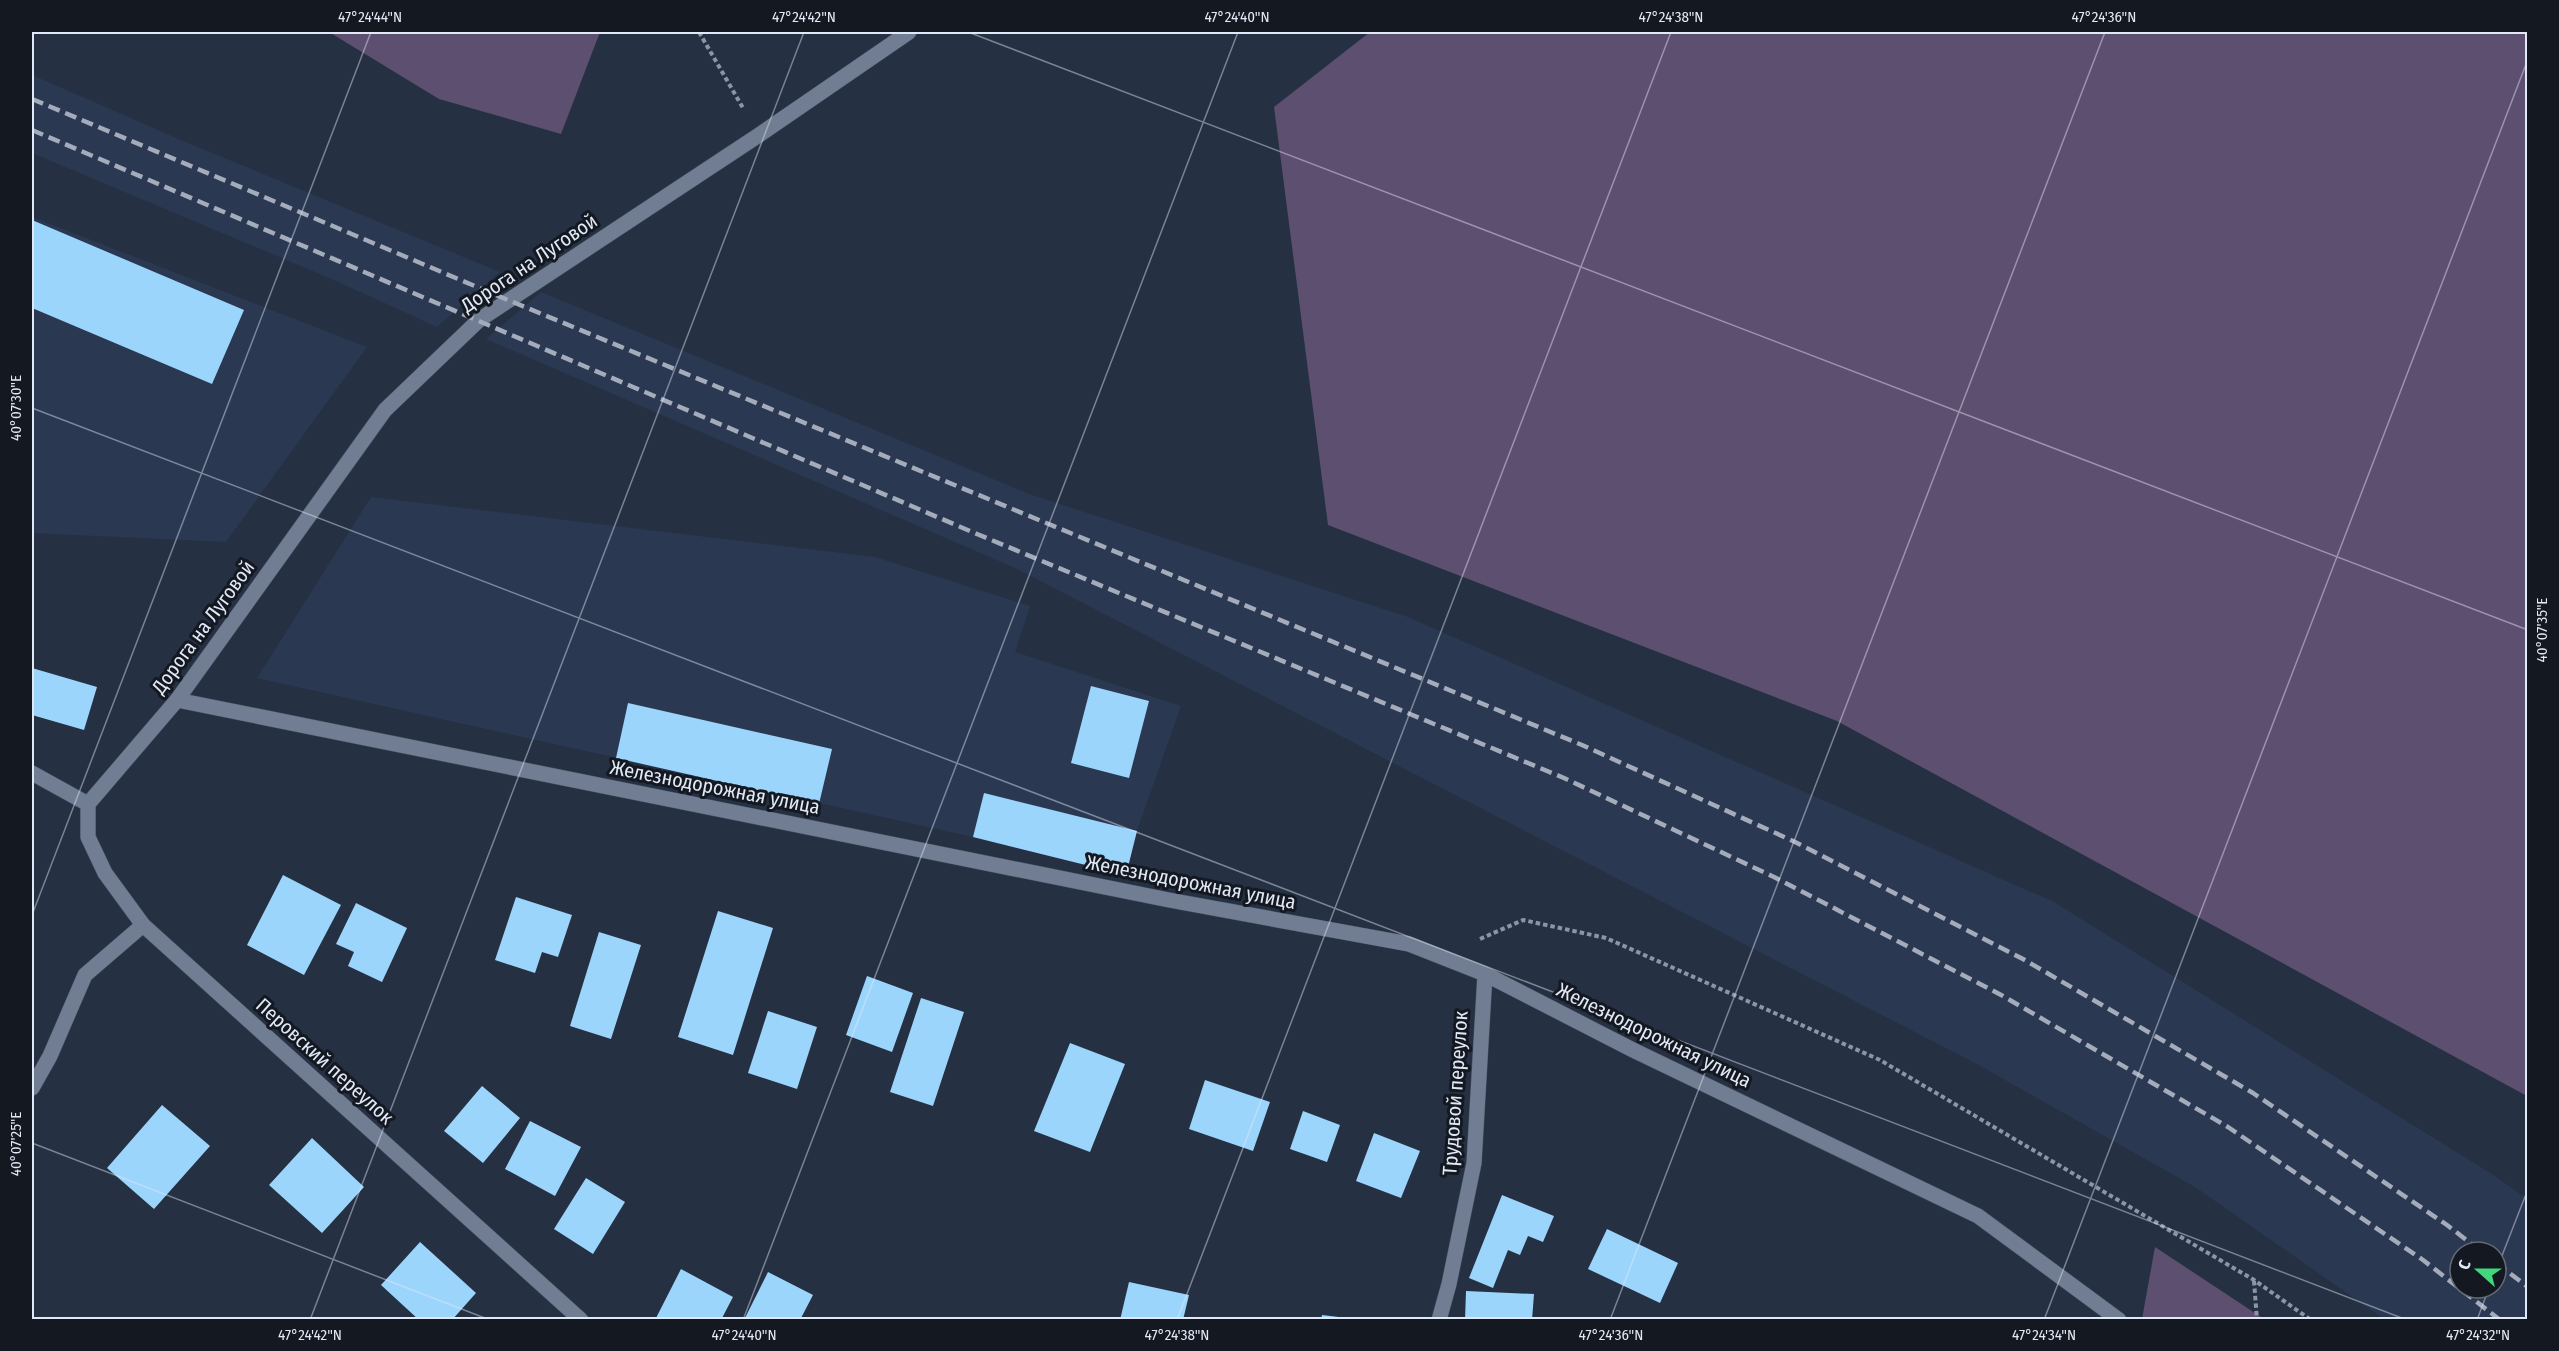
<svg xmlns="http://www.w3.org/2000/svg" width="2559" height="1351" viewBox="0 0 2559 1351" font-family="'Fira Sans Condensed',sans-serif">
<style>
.built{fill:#2a3851;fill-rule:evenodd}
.green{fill:#5d4f70}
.building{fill:#9cd5fc}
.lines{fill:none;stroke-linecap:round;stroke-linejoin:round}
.minor-casing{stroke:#454e5e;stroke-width:16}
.tertiary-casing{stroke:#454e5e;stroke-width:16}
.path{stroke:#8c95a4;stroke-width:4;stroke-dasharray:4.5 3;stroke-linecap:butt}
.minor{stroke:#707d93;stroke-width:15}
.tertiary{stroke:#707d93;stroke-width:15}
.rail{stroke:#a4acbb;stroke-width:4.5;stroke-dasharray:12 6;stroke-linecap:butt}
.ticks{fill:none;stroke:#e2e9f6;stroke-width:1.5;stroke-opacity:0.45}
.labels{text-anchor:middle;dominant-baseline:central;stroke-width:6;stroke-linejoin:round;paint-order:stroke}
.street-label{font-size:20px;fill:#e2e9f6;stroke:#131821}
.neatline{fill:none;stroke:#e2e9f6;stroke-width:2}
.ticks-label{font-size:15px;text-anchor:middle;fill:#e2e9f6}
</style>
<rect width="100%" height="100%" fill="#253043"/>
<path class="built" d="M32,75L188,143L500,272L437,327L334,280L32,153Z
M32,217L367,347L226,542L32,533Z
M541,292L1032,495L1408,617L2054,902L2495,1176L2527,1199V1319H2384L2195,1187L1975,1063L1015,568L486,339ZM2460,1252H2496V1288H2460Z
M371,497L875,557L1030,606L1015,652L1181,706L1137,831L1126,875L973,837L257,678Z"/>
<path class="green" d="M329,32H600L561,134L439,99Z
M1370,32H2527V1096L1837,721L1328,525L1274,107Z
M2155,1247L2264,1319H2142Z"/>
<path class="building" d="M32,220L244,310L212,384L32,308Z
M32,668L97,687L84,730L32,715Z
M1091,686L1149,701L1129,778L1071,763Z
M628,703L832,749L819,804L616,758Z
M984,793L1137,831L1126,875L973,837Z
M283,875L341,905L304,975L247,945Z
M516,897L572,915L558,957L542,952L535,973L495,960Z
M356,903L407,928L382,982L348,966L354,952L336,944Z
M718,911L773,928L733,1055L678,1037Z
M599,932L641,945L611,1039L570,1026Z
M867,976L913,993L892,1052L846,1035Z
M921,998L964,1012L933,1106L890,1092Z
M768,1011L817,1027L797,1089L748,1073Z
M1070,1043L1125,1064L1090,1152L1034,1131Z
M1205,1080L1270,1102L1253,1151L1189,1129Z
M482,1086L520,1118L483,1163L444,1131Z
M162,1105L210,1146L154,1209L107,1168Z
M1303,1111L1340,1125L1327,1162L1290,1149Z
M530,1121L581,1147L555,1196L505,1169Z
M1374,1133L1420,1151L1401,1198L1356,1181Z
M312,1138L364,1187L322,1233L269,1185Z
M586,1178L625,1202L593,1254L554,1229Z
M1502,1195L1554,1216L1543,1242L1528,1236L1520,1255L1508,1250L1493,1288L1469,1278Z
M1607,1229L1678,1263L1660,1303L1588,1269Z
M420,1242L476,1293L452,1320H419L381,1285Z
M681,1269L733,1297L721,1320H655Z
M768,1272L813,1295L800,1320H744Z
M1129,1282L1189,1295L1183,1320H1120Z
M1466,1291L1534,1294L1532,1320H1465Z
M1322,1315L1347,1318V1320H1321Z"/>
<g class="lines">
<g class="minor-casing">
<path id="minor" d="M177,700L1169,900L1409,944L1485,974L1633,1050L1978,1216L2119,1320
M32,773L88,804
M32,1088L50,1056L85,975L143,925
M1439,1320L1449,1284L1474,1163L1485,974"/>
</g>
<g class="tertiary-casing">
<path id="tertiary" d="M581,1320L143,925L105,873L88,837V804L177,700L385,410L479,320L759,135L909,32"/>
</g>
<path class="path" d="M699,32L743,108
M1480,939L1523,920L1606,938L1880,1060L2254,1280L2311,1320
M2254,1281L2257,1320"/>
<use href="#minor" class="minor"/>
<use href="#tertiary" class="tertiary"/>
<path class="rail" d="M32,99L508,300L1582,745L1793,841L2023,959L2253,1093L2447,1225L2482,1252
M32,130L977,534L1564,778L1774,877L2003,996L2228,1127L2423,1260L2500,1320
M2496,1263L2528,1287"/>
</g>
<path class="ticks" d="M968,32L2528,630M32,408L2407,1320M32,915L371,32M32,1143L490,1320M2496,1271L2528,1189M310,1320L804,32M743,1320L1238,32M1177,1320L1671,32M1610,1320L2105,32M2044,1320L2528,59M2477,1320L2489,1288"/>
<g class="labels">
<g class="street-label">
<text transform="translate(529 263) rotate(-34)">Дорога на Луговой</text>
<text transform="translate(203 627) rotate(-54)">Дорога на Луговой</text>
<text transform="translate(715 787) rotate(11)">Железнодорожная улица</text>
<text transform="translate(1191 882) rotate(11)">Железнодорожная улица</text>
<text transform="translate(1654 1035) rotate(26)">Железнодорожная улица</text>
<text transform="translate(325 1061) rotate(42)">Перовский переулок</text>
<text transform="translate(1455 1093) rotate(-86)">Трудовой переулок</text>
</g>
</g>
<rect width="2559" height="1351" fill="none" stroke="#131821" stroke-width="66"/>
<g transform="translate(2478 1270) rotate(291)"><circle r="28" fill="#131821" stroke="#666c76" stroke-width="1.5"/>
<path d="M0-4.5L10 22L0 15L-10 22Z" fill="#43d77b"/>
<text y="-9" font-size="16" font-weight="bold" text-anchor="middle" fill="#e2e9f6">С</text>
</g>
<rect x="33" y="33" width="2493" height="1285" class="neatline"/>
<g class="ticks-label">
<text x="370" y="22">47°24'44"N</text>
<text x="804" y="22">47°24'42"N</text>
<text x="1237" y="22">47°24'40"N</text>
<text x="1671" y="22">47°24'38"N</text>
<text x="2104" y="22">47°24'36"N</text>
<text transform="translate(16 408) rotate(-90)" y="5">40°07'30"E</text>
<text transform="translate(2542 630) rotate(-90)" y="5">40°07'35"E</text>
<text transform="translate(16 1144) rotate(-90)" y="5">40°07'25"E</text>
<text x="310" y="1340">47°24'42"N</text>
<text x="744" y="1340">47°24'40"N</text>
<text x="1177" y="1340">47°24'38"N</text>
<text x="1611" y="1340">47°24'36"N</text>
<text x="2044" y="1340">47°24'34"N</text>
<text x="2478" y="1340">47°24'32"N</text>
</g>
</svg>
